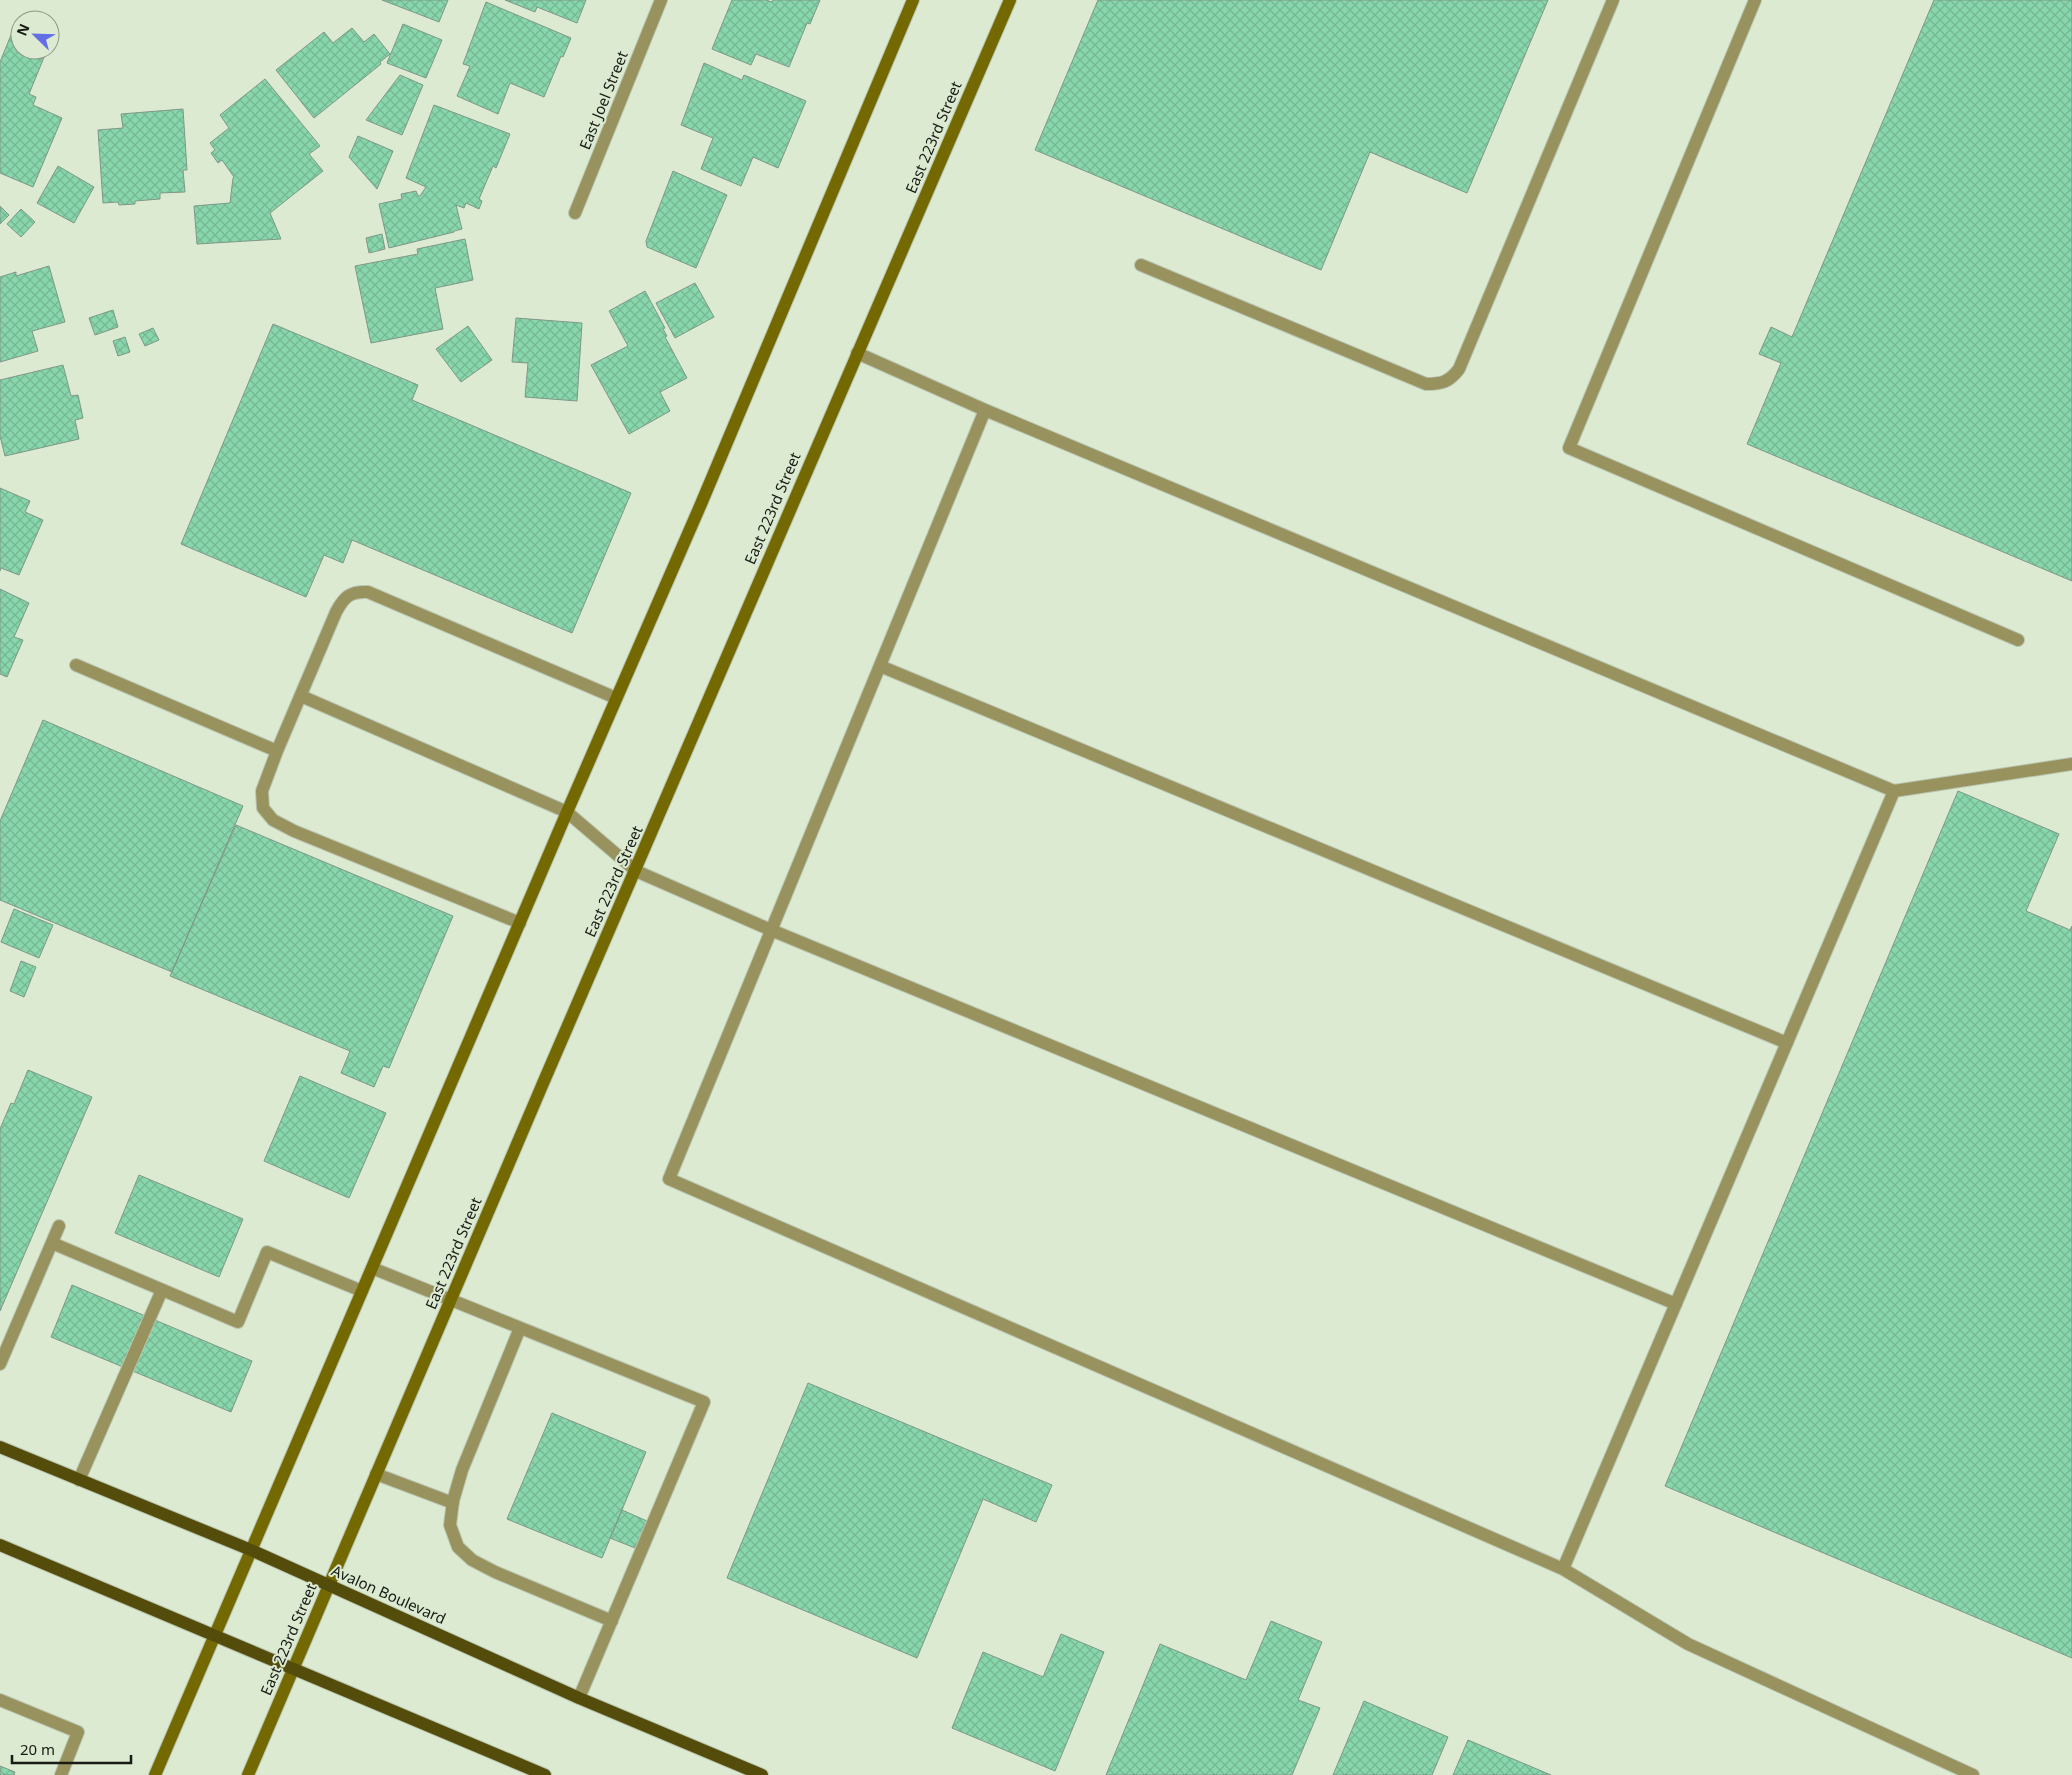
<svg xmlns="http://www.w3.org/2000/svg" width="2072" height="1775" viewBox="0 0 2072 1775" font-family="'Noto Sans',sans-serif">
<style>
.building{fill:url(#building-cross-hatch);stroke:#7e9788}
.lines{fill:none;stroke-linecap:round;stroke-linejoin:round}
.lane-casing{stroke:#b9c5b0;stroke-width:14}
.street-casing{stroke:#b9c5b0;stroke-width:14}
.secondary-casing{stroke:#b9c5b0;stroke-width:14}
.primary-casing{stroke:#b9c5b0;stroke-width:14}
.lane{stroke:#98925e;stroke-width:12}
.street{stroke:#98925e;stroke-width:12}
.secondary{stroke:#746901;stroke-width:12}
.primary{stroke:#544c0b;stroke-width:12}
.labels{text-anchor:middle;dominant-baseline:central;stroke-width:4;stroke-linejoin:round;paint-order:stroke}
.street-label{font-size:15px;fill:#171b13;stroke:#ddead2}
</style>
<defs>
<pattern id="building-cross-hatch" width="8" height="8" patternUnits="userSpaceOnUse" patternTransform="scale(1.25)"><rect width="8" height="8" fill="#88d6ac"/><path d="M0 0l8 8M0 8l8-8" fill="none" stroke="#75b793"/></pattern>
</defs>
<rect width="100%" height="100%" fill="#ddead2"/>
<path class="building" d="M382,0H448L439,22Z
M505,0H586L577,23L537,7L535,12Z
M732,0H766L772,2L773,0H820L810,24L807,23L789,67L756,54L751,65L712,49Z
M1098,0H1548L1467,193L1370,152L1321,270L1035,150Z
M1934,0H2072V581L1747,444L1781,363L1759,354L1771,327L1792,337Z
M486,2L571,38L563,57L561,56L544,97L510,83L498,114L457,96L470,66L463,64Z
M403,24L442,40L426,78L387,63Z
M352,28L364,42L374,34L390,54L380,62L381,64L314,118L276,70L324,32L333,43Z
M11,35L20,39V50H47L29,94L36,97L33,105L62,118L33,187L0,173V62Z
M704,63L742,80L744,75L806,101L778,168L753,157L741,186L701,169L713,138L681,125Z
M400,75L423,85L402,135L366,120Z
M265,79L320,146L309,154L323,171L270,213L281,239L197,244L194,206L230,203L233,178L234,177L222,160L218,163L211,153L215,150L210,143L229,128L220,115Z
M434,105L510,134L496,168L493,166L479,199L482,201L479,209L466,203L464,208L456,205L462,229L454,231V232L389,248L379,204L402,199L401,194L416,191L418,196H420L426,187L406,178Z
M183,109L187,170H183L185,192L160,193V199L135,201V204L119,205L118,202L103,203L98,130L123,128L121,114Z
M358,136L393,151L377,189L349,157Z
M58,166L94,187L74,223L37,203Z
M673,171L727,195L696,268L647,247L646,241Z
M0,206L9,215L0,224Z
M21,209L35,222L21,237L7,224Z
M382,234L385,249L369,253L366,238Z
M465,239L473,280L435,288L443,329L371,343L355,266L418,254L417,249Z
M49,266L65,322L32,331L38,351L0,362V277L16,272V276Z
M695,283L714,317L675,338L656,303Z
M645,291L665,328L663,329L667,336L665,337L687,378L660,392L670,411L629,434L591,365L628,346L609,311Z
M113,310L118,327L95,335L89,318Z
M516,318L582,323L577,401L525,397L528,363L512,362Z
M273,324L418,385L412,400L631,493L572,633L352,540L343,563L324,555L306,597L181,544Z
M468,326L492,360L461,382L436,349Z
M153,328L159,340L145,346L139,334Z
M125,337L130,352L118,356L113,341Z
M63,365L71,396L78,395L83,418L75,420L79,439L5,456L0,436V380Z
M0,488L30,501L25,512L43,520L19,575L1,568L0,571Z
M0,589L29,603L14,637L23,640L7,677L0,674Z
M43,720L243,806L172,972L0,900V821Z
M1958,791L2059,834L2026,911L2070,930L2072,926V1658L1665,1486Z
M236,825L453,916L389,1068L383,1066L374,1087L341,1073L350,1051L170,976Z
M14,909L53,925L39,958L1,942Z
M21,961L36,967L24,997L10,991Z
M28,1070L92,1097L0,1311V1129L11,1103L14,1104Z
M300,1076L386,1113L349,1198L264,1161Z
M139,1175L243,1219L219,1277L115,1233Z
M72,1285L252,1361L231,1412L51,1337Z
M808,1383L1052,1485L1036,1522L983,1499L917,1658L727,1578Z
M552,1413L646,1452L602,1558L507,1519Z
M622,1510L647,1521L635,1548L610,1538Z
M1271,1621L1322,1642L1298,1700L1320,1708L1292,1775H1106L1160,1644L1246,1680Z
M1061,1634L1104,1652L1055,1771L952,1728L983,1652L1043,1677Z
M1364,1701L1448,1737L1432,1775H1333Z
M1468,1740L1551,1775H1453Z
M0,1766L15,1772L14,1775H0Z"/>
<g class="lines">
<g class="lane-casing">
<path id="lane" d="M1755,0L1569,448L2018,640
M1141,265L1426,384C1442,384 1449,382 1459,369L1613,0
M857,353L985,410L1894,791L1563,1569L669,1179L985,410
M76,665L277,751
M880,666L1787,1043
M301,696L567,812L636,871L771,930L1676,1304
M1894,791L2072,764
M520,923L294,831L273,820L263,808L262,791L277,751L336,612C344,597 350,591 368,592L616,698
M52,1243L238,1322L267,1252L362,1291
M372,1268L704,1402L579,1698
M520,1328L462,1470L453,1501L450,1525L458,1547L472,1560L495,1572L612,1621
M0,1364L59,1226
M376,1474L453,1503
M79,1480L162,1290
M1563,1569L1688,1644L1973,1775
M0,1700L78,1732L61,1775"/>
</g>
<g class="street-casing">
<path id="street" d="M575,213L661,0"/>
</g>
<g class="secondary-casing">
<path id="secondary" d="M155,1775L567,812L701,504L913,0
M248,1775C346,1546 443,1317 541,1088C697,725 853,362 1010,0"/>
</g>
<g class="primary-casing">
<path id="primary" d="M0,1447L251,1550L579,1698L762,1775
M0,1545L545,1775"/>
</g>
<use href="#lane" class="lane"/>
<use href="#street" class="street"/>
<use href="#secondary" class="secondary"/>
<use href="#primary" class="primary"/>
</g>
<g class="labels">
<g class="street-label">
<text transform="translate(603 100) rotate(-68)">East Joel Street</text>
<text transform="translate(933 137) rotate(-67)">East 223rd Street</text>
<text transform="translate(772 508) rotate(-67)">East 223rd Street</text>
<text transform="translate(613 881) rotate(-66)">East 223rd Street</text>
<text transform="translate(453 1253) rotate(-67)">East 223rd Street</text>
<text transform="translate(389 1594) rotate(24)">Avalon Boulevard</text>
<text transform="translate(288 1639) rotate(-67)">East 223rd Street</text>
</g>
</g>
<g transform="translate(35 35) rotate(293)"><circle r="24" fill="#ddead2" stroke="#8e9786"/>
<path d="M0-4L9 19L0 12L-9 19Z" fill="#616ee6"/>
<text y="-8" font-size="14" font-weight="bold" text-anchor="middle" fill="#171b13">N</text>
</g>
<path d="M12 1755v8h119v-8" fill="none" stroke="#171b13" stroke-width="2.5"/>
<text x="20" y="1755" font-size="15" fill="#171b13" stroke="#ddead2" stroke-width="4" paint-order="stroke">20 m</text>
</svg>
